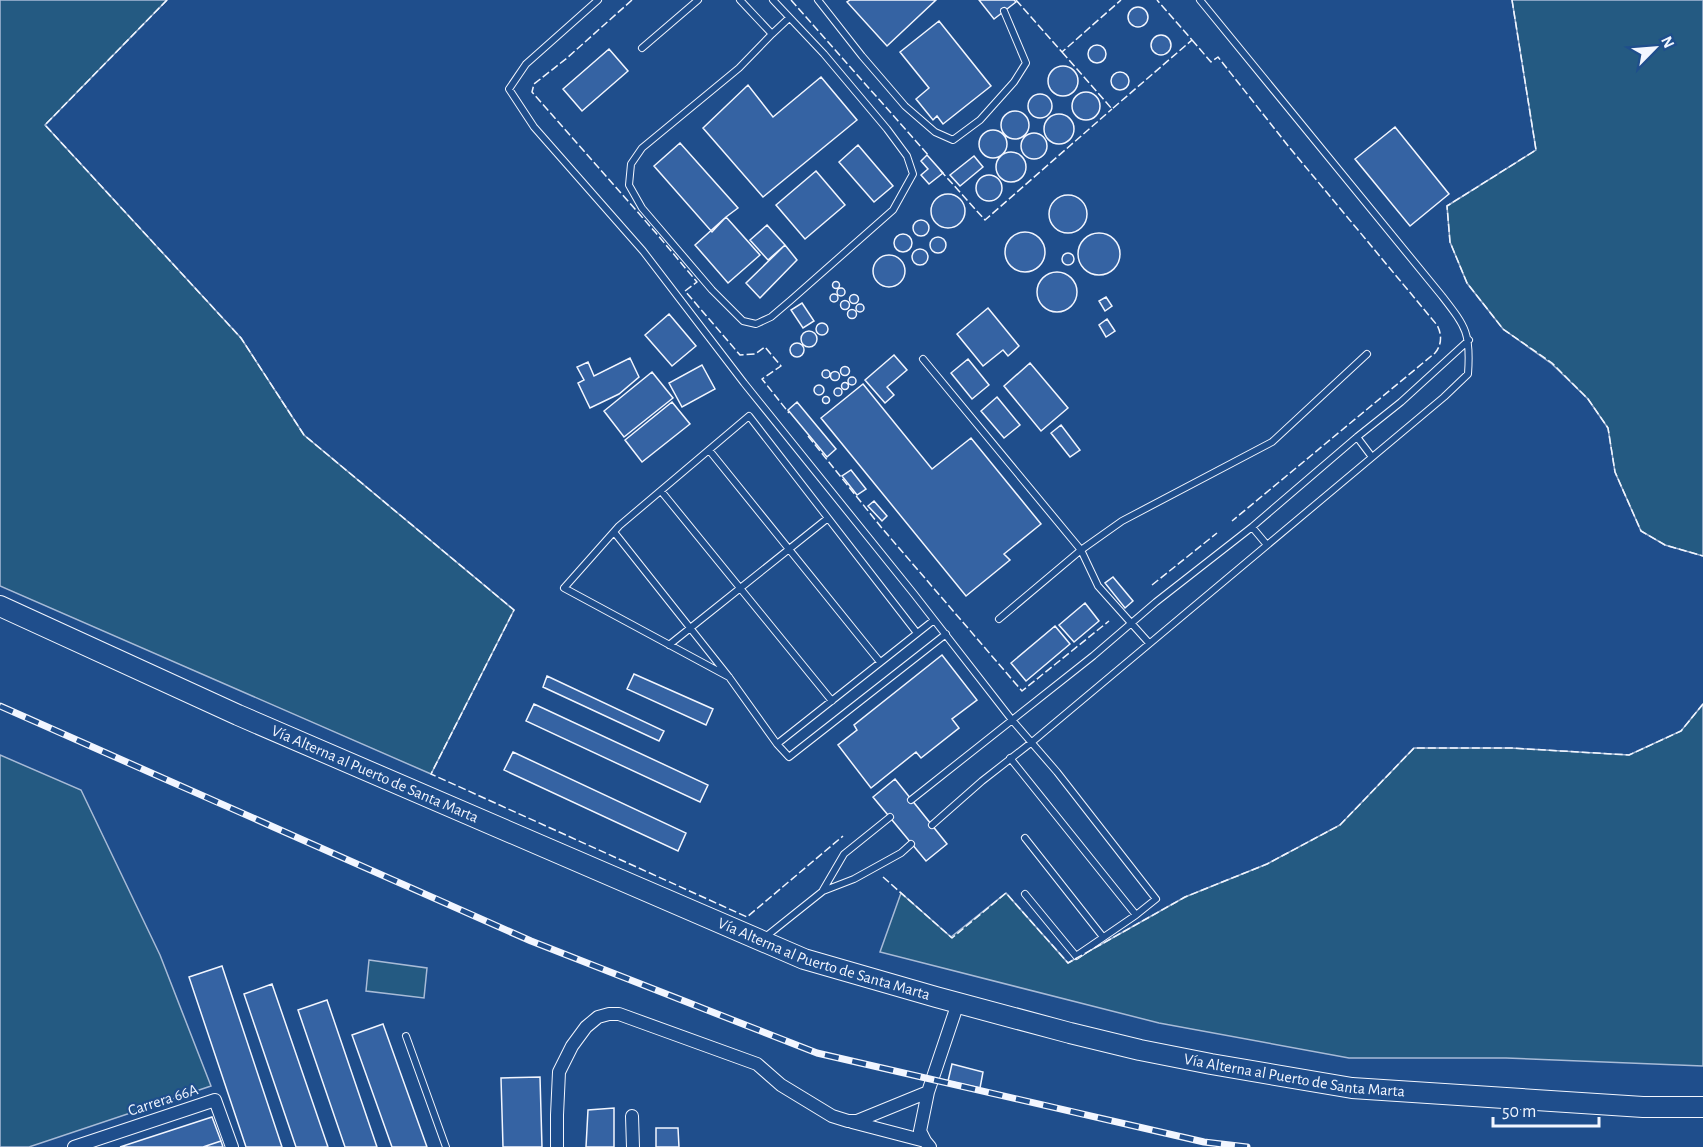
<svg xmlns="http://www.w3.org/2000/svg" width="1703" height="1147" viewBox="0 0 1703 1147" font-family="'Alegreya Sans',sans-serif">
<style>
.green{fill:#245a82;stroke:#a8bbd7;stroke-width:1.5}
.building{fill:#3563a3;stroke:#f2f6ff;stroke-width:1.5}
.lines{fill:none;stroke-linecap:round;stroke-linejoin:round}
.lane-casing{stroke:#f2f6ff;stroke-width:8}
.street-casing{stroke:#f2f6ff;stroke-width:14}
.primary-casing{stroke:#f2f6ff;stroke-width:22}
.lane{stroke:#1f4e8c;stroke-width:6}
.street{stroke:#1f4e8c;stroke-width:12}
.primary{stroke:#1f4e8c;stroke-width:20}
.rail-casing{stroke:#f2f6ff;stroke-width:7}
.rail{stroke:#1f4e8c;stroke-width:4.5;stroke-dasharray:14;stroke-linecap:butt}
.fence{stroke:#f2f6ff;stroke-width:1.5;stroke-dasharray:8 3;stroke-linecap:butt}
.labels{text-anchor:middle;dominant-baseline:central;stroke-width:4.5;stroke-linejoin:round;paint-order:stroke}
.street-label{font-size:16px;fill:#f2f6ff;stroke:#1f4e8c}
</style>
<rect width="100%" height="100%" fill="#1f4e8c"/>
<path class="green" d="M0,0H167L45,125L241,338L304,435L514,610L431,774L0,586Z
M1512,0H1703V556L1665,545L1641,531L1615,472L1608,428L1588,399L1552,364L1503,329L1467,283L1450,242L1447,206L1536,150Z
M1703,704V1066L1506,1058H1349L1159,1023L880,952L901,893L951,937L1006,893L1068,963L1185,897L1267,864L1340,825L1414,748H1511L1629,755L1681,731Z
M0,755L81,790L160,955L211,1086L29,1147H0Z
M369,960L427,968L424,998L366,991Z"/>
<path class="building" d="M850,0H936L887,46L847,2Z
M979,0H1014L1016,2L994,19Z
M1128 17a10 10 0 1 1 20 0a10 10 0 1 1-20 0Z
M939,21L991,86L943,124L937,116L933,120L916,99L929,88L900,52Z
M1151 45a10 10 0 1 1 20 0a10 10 0 1 1-20 0Z
M1088 54a9 9 0 1 1 18 0a9 9 0 1 1-18 0Z
M609,49L628,71L582,111L563,89Z
M1048 81a15 15 0 1 1 30 0a15 15 0 1 1-30 0Z
M1111 81a9 9 0 1 1 18 0a9 9 0 1 1-18 0Z
M821,77L857,120L763,197L703,128L748,85L773,117Z
M1072 106a14 14 0 1 1 28 0a14 14 0 1 1-28 0Z
M1028 106a12 12 0 1 1 24 0a12 12 0 1 1-24 0Z
M1001 125a14 14 0 1 1 28 0a14 14 0 1 1-28 0Z
M1044 129a15 15 0 1 1 30 0a15 15 0 1 1-30 0Z
M1395,127L1449,194L1410,226L1355,159Z
M979 144a14 14 0 1 1 28 0a14 14 0 1 1-28 0Z
M1021 146a13 13 0 1 1 26 0a13 13 0 1 1-26 0Z
M680,143L738,208L726,217L712,232L654,166Z
M858,145L893,186L874,202L839,162Z
M996 167a15 15 0 1 1 30 0a15 15 0 1 1-30 0Z
M927,155L943,173L929,184L921,175L928,169L921,161Z
M974,156L983,167L960,186L950,175Z
M816,171L845,205L805,239L776,205Z
M976 188a13 13 0 1 1 26 0a13 13 0 1 1-26 0Z
M931 211a17 17 0 1 1 34 0a17 17 0 1 1-34 0Z
M1049 214a19 19 0 1 1 38 0a19 19 0 1 1-38 0Z
M726,217L760,255L728,283L695,245Z
M913 228a8 8 0 1 1 16 0a8 8 0 1 1-16 0Z
M767,225L785,245L768,260L750,240Z
M1005 252a20 20 0 1 1 40 0a20 20 0 1 1-40 0Z
M1078 254a21 21 0 1 1 42 0a21 21 0 1 1-42 0Z
M894 243a9 9 0 1 1 18 0a9 9 0 1 1-18 0Z
M930 245a8 8 0 1 1 16 0a8 8 0 1 1-16 0Z
M785,245L797,260L760,298L746,283Z
M912 257a8 8 0 1 1 16 0a8 8 0 1 1-16 0Z
M1062 259a6 6 0 1 1 12 0a6 6 0 1 1-12 0Z
M873 271a16 16 0 1 1 32 0a16 16 0 1 1-32 0Z
M1037 292a20 20 0 1 1 40 0a20 20 0 1 1-40 0Z
M832.5 285a3.5 3.5 0 1 1 7 0a3.5 3.5 0 1 1-7 0Z
M837 292a4 4 0 1 1 8 0a4 4 0 1 1-8 0Z
M830 298a4 4 0 1 1 8 0a4 4 0 1 1-8 0Z
M849.5 299a4.5 4.5 0 1 1 9 0a4.5 4.5 0 1 1-9 0Z
M1106,297L1112,306L1105,311L1099,301Z
M840.5 305a4.5 4.5 0 1 1 9 0a4.5 4.5 0 1 1-9 0Z
M802,303L814,321L803,328L791,310Z
M856 308a4 4 0 1 1 8 0a4 4 0 1 1-8 0Z
M988,308L1019,346L1008,356L1003,350L983,366L957,334Z
M847.5 314a4.5 4.5 0 1 1 9 0a4.5 4.5 0 1 1-9 0Z
M669,314L696,346L672,366L645,335Z
M1107,319L1115,331L1106,337L1099,325Z
M816 329a6 6 0 1 1 12 0a6 6 0 1 1-12 0Z
M801 339a8 8 0 1 1 16 0a8 8 0 1 1-16 0Z
M790 350a7 7 0 1 1 14 0a7 7 0 1 1-14 0Z
M894,355L907,370L887,387L894,395L885,403L865,380Z
M630,358L639,377L619,394L590,408L578,383L584,380L577,367L588,362L594,376Z
M968,359L989,385L972,399L951,373Z
M1030,363L1068,408L1041,431L1004,386Z
M702,365L715,389L682,407L669,383Z
M840.5 371a4.5 4.5 0 1 1 9 0a4.5 4.5 0 1 1-9 0Z
M822 374a4 4 0 1 1 8 0a4 4 0 1 1-8 0Z
M830.5 376a4.5 4.5 0 1 1 9 0a4.5 4.5 0 1 1-9 0Z
M652,372L673,398L624,437L604,411Z
M848 381a4 4 0 1 1 8 0a4 4 0 1 1-8 0Z
M841.5 386a3.5 3.5 0 1 1 7 0a3.5 3.5 0 1 1-7 0Z
M863,384L932,469L971,438L1041,524L1004,554L1010,560L966,596L821,418Z
M814 390a5 5 0 1 1 10 0a5 5 0 1 1-10 0Z
M834 392a4 4 0 1 1 8 0a4 4 0 1 1-8 0Z
M822.5 400a3.5 3.5 0 1 1 7 0a3.5 3.5 0 1 1-7 0Z
M997,397L1020,425L1004,438L981,411Z
M672,402L690,424L642,462L625,440Z
M797,402L836,449L827,457L788,410Z
M1061,425L1080,450L1070,457L1051,433Z
M851,470L866,489L857,495L842,476Z
M874,501L887,516L882,521L868,506Z
M1113,577L1133,601L1125,608L1105,583Z
M1085,603L1099,621L1074,642L1059,625Z
M1055,626L1070,644L1026,681L1011,663Z
M942,655L977,700L952,719L959,728L921,758L916,752L871,788L838,745L857,730L854,725Z
M634,674L713,709L706,725L627,689Z
M547,676L664,731L659,741L543,687Z
M534,704L708,785L700,802L526,721Z
M513,752L686,833L678,851L504,770Z
M895,779L947,844L926,861L873,797Z
M222,966L282,1147H246L189,977Z
M272,984L328,1147H296L244,994Z
M327,1000L377,1147H345L298,1010Z
M383,1024L427,1147H392L352,1035Z
M952,1064L983,1072L980,1088L948,1081Z
M540,1077L542,1147H503L501,1078Z
M614,1108V1147H586L588,1110Z
M212,1117L221,1141L203,1147H120Z
M656,1128H678L679,1147H656Z
M221,1141L223,1147H203Z"/>
<g class="lines">
<g class="lane-casing">
<path id="lane" d="M598,0L526,64L509,89L534,127L643,251L744,383L914,594L1012,720L1057,772L1156,899L1136,915L1076,956L1025,894
M740,0L772,34L739,68L642,148L631,164L629,185L642,208L712,290L743,321L756,324L771,317L791,300L893,210L913,174L907,156L887,129L824,54L773,0
M818,0L862,56L905,106L935,132L953,140L980,120L1014,82L1026,63L1004,11
M772,34L789,18
M642,48L698,0
M923,359L1081,550L999,619
M1357,437L1372,457
M709,450L880,662
M661,491L832,701
M1252,527L1267,545
M614,532L729,677L777,744L789,757L946,634
M1149,643L1098,586L1081,550L1122,521L1272,442L1367,354
M669,645L828,518
M729,677L564,588L619,526L749,416L917,633
M777,744L934,620
M1010,758L1136,915
M911,800L1093,656L1156,602L1252,527L1357,437L1401,402L1469,340
M932,825L982,781L1032,742L1444,397L1468,374C1471,333 1466,327 1442,296L1200,0
M1025,838L1103,937
M823,890L844,854L890,817
M764,938L823,891L854,879L901,853L911,844
M406,1036L446,1147"/>
</g>
<g class="street-casing">
<path id="street" d="M632,1116L633,1147
M852,1122L925,1141
M74,1147L215,1100L232,1147
M557,1147V1115L559,1072L572,1046L586,1027L598,1017L609,1014H619L757,1064L781,1085L832,1116L848,1121H857L928,1092
M930,1147L925,1141L920,1131L928,1092L958,1003"/>
</g>
<g class="primary-casing">
<g id="primary">
<path id="s1" d="M0,606L238,715L804,959L936,997L1070,1033L1140,1050L1211,1064L1352,1088L1643,1107H1703"/>
</g>
</g>
<use href="#lane" class="lane"/>
<use href="#street" class="street"/>
<use href="#primary" class="primary"/>
<g class="rail-casing">
<path id="rail" d="M0,706L531,941L817,1053L1204,1142L1247,1147"/>
</g>
<use href="#rail" class="rail"/>
<path class="fence" d="M167,0L45,125L241,338L304,435L514,610L431,774L747,917L843,836
M632,0L567,58L534,84L532,92L656,233L697,282L685,291L740,355L755,354L765,347L781,366L762,379L789,413
M791,0L929,156
M1016,0L1062,52L1121,0
M1512,0L1536,150L1447,206L1450,242L1467,283L1503,329L1552,363L1588,399L1608,428L1615,472L1641,531L1665,545L1703,556
M1192,40L1211,62L1218,57L1289,147L1437,325C1442,334 1442,345 1435,353L1232,521
M1062,52L1112,109L1192,40L1157,0
M940,170L985,220L1112,109
M808,436L881,527L1022,691L1109,621
M1152,585L1217,533
M883,877L952,938L1006,893L1068,963L1185,897L1267,864L1340,825L1414,748H1511L1629,755L1681,731L1703,704"/>
</g>
<g class="labels">
<g class="street-label">
<text stroke="none"><textPath href="#s1" startOffset="411">Vía Alterna al Puerto de Santa Marta</textPath></text>
<text stroke="none"><textPath href="#s1" startOffset="897">Vía Alterna al Puerto de Santa Marta</textPath></text>
<text stroke="none"><textPath href="#s1" startOffset="1383">Vía Alterna al Puerto de Santa Marta</textPath></text>
<text transform="translate(163 1100) rotate(-18)">Carrera 66A</text>
</g>
</g>
<g transform="translate(1655 48) rotate(65)" stroke="#1f4e8c" stroke-width="4.5" paint-order="stroke">
<path d="M0-4.5L10 22L0 15L-10 22Z" fill="#f2f6ff"/>
<text y="-9" font-size="16" font-weight="bold" text-anchor="middle" fill="#f2f6ff">N</text>
</g>
<path d="M1493 1117v9h106v-9" fill="none" stroke="#f2f6ff" stroke-width="3"/>
<text x="1502" y="1117" font-size="18" fill="#f2f6ff" stroke="#1f4e8c" stroke-width="4.5" paint-order="stroke">50 m</text>
</svg>
